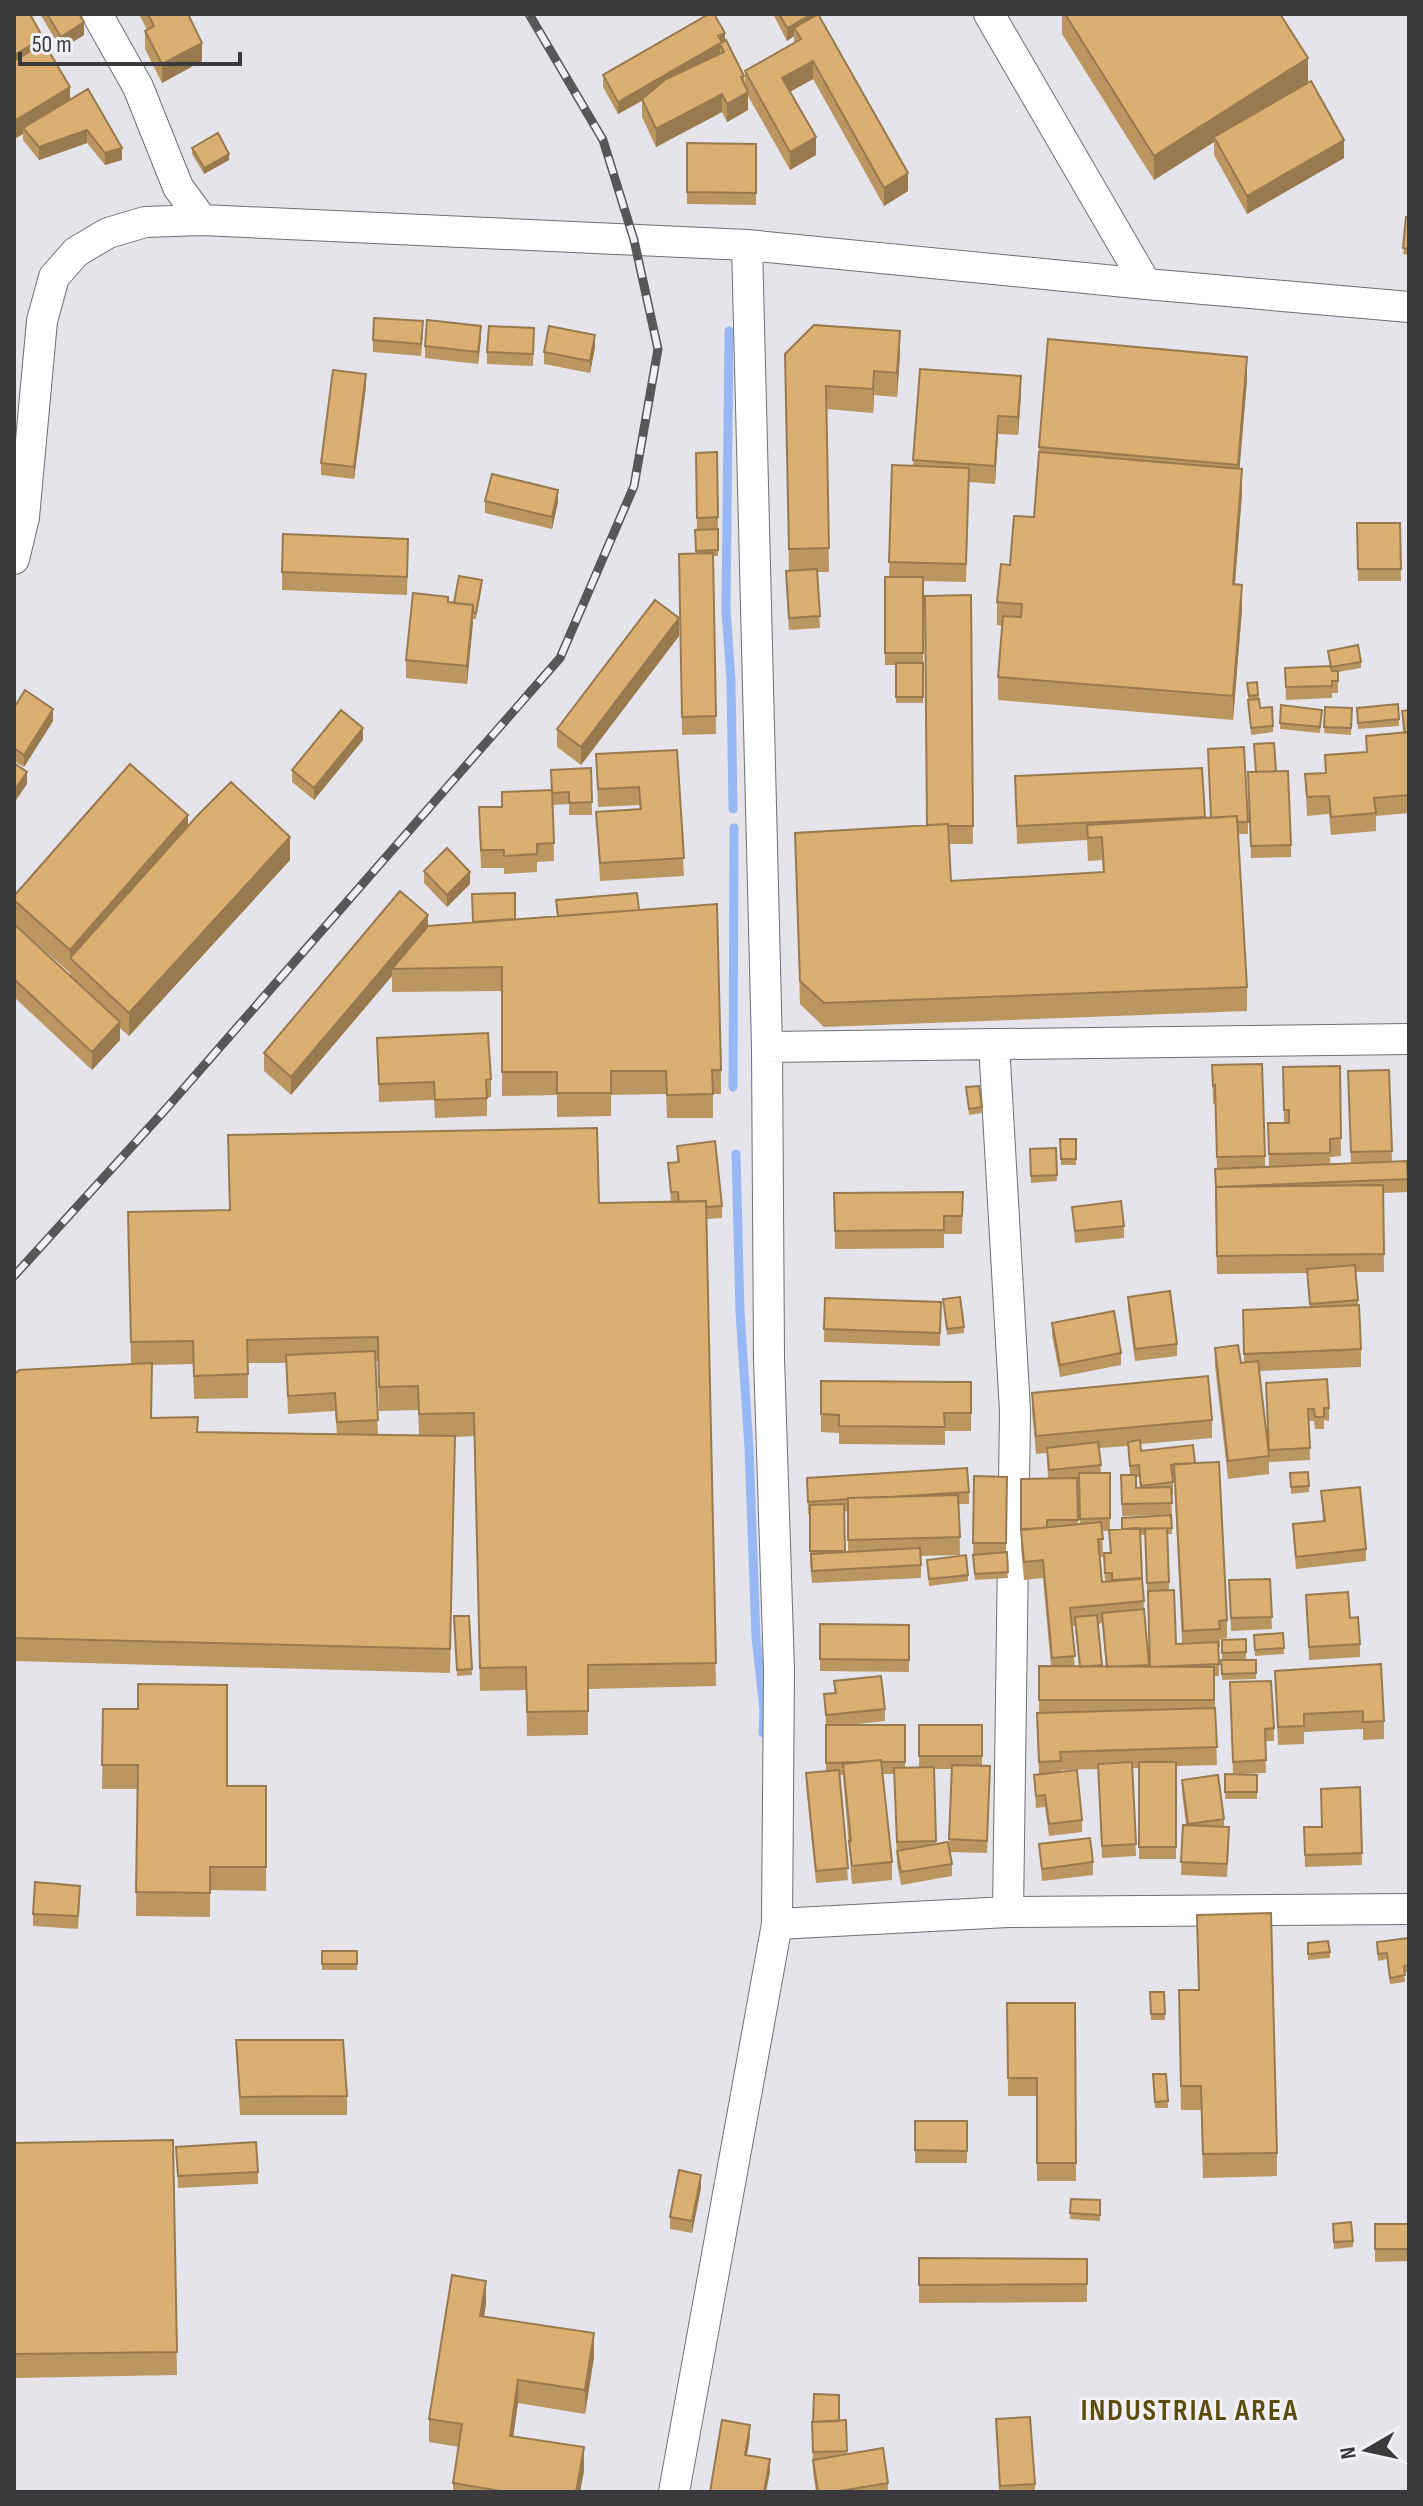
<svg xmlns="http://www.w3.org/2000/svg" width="1423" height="2506" viewBox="0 0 1423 2506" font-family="'Sofia Sans Condensed',sans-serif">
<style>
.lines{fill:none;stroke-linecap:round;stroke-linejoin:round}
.stream{stroke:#98b8f5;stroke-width:9}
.minor-casing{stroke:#706f75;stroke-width:32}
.minor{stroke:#fff;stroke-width:30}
.rail-casing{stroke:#57575a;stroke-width:9}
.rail{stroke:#f2f1f8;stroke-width:6;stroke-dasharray:18;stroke-linecap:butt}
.wall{fill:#bc9661;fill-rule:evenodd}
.shaded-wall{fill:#997a4f}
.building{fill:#dbaf71;stroke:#997a4f;stroke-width:2}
.labels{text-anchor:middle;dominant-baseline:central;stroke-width:6;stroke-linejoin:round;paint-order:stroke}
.district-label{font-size:30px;font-weight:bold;letter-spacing:2px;fill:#5b4c0c;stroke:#f2f1f8}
</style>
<rect width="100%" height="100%" fill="#e4e4ea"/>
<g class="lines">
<path class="stream" d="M729,331L726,610L731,681L733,809
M733,1087L734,828
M736,1154L740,1312L749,1448L756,1637L764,1710L763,1733"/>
<g class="minor-casing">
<path id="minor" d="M97,14L138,87L178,187L202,220
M989,14L1146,284
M14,559L24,517L42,321L54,277L76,252L108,233L145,222L202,220L747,245L1146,284L1409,307
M994,1044L1015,1411L1008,1912
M767,1047L1409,1039
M777,1924L1008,1912L1409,1909
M674,2492L777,1924L779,1670L769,1357L767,1047L747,245"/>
</g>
<use href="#minor" class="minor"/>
<g class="rail-casing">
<path id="rail" d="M14,1276L165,1110L560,658L634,486L658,349L634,240L603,140L529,14"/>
</g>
<use href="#rail" class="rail"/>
</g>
<path class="wall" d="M40,14H79L84,35L61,49Z
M139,14H188L202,61L162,83L145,49V31L147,30Z
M773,14H816L908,191L884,206L813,79L790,92L816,155L790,170L748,96V110L727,122L722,112L656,147L642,117V101L618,114L603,87V75L725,41L744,76L745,85V71L794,43V36L787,41Z
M1062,14H1280L1308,82L1292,92L1344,158L1247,214L1214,155V142L1154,180L1062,34Z
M43,43L70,100L122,160L105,165L87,143L39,160L23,140V134L14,139Z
M687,143L756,144V205L687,204Z
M192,148L229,160L204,174L192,154Z
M1409,217V255L1403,254Z
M534,328L533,366L487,364V352Z
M423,334L421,356L373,352V340Z
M481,338L478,364L425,358V346Z
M595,347L590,373L544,364V352Z
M900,355L897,397L874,395L873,413L827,409L829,572H817L820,628L789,630L786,583V571H789L785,377Z
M920,369L1021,394L1018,435L998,434L995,484L969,482L966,582L923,581V703H896V665H885V577H889L892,465L913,466Z
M1247,380L1239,469L1242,493L1235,584L1242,609L1233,720L998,700V677L1003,626L997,625V602L1010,565L1034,517L1039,447Z
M366,386L354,479L321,475V463Z
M696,453L718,517V556H713L716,734L682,735L679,554H696L695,530H697Z
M485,501L558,502L552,529L485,513Z
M1357,523H1400L1401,581H1358Z
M408,557L407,595L282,590V572Z
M482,586L476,619H473L467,684L406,678V660L448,602L454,603Z
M971,595L973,844H949L951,881L1103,872L1102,860L1088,861L1087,840L1017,844L1015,776L1205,818L1248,822V834H1238L1247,987V1011L824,1027L800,1004L795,833L927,825Z
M679,636L581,765L557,747V729Z
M1328,651L1361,662V668L1338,672V693H1332V698L1286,700L1285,668L1330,666Z
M1257,682L1260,708L1273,726V732L1251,735L1247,683Z
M1325,707L1352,708L1351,735L1324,733Z
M14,708L53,721L24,767L14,761Z
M1357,708L1399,719V726L1358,729Z
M1322,710L1320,733L1280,729V723Z
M1409,710V813L1376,816V831L1331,835L1329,814L1307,816L1305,774L1325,773V755L1366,752V736L1403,733L1402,711Z
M363,740L314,800L292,782V770Z
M677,750L684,876L600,881L596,812L640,809L639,805L598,807L596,754Z
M591,768L592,815H569V804L553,805L554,861L537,862V872L504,874V868H481L479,825L502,807L551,790V770Z
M1276,771L1291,845V857L1251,858L1248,784Z
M188,826L290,860L129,1036L120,1028V1040L92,1070L14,997V924L70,976V973L14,924V896Z
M424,871L470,884L447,907L424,883Z
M556,900L639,910L721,1070V1094H713V1118H667L666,1094L611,1095V1116L557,1117V1095L502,1096V991L392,992V976L291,1095L264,1071V1053L428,926L557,916Z
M377,1038L491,1079V1097L487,1098V1116L435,1118L434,1100L379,1102Z
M1212,1065L1265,1156V1167H1269L1268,1123H1284L1283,1067L1340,1066L1341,1156L1330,1157V1164L1351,1163L1348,1071L1389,1070L1392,1161L1408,1179V1192L1383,1193L1384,1272H1356L1361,1349V1367L1259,1371L1268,1453L1266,1395L1329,1408V1421L1324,1420V1429H1315L1314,1421H1309L1310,1460L1269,1462V1461V1474L1228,1479L1215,1366V1348L1241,1363H1244L1243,1310L1310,1307L1307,1273L1217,1274L1215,1181V1169H1217L1215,1103L1213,1104Z
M966,1087L982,1107V1113L969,1115Z
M1060,1139H1076V1165H1061Z
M677,1146L722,1206V1218L707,1219L716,1686L588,1689V1735L527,1736L526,1690L480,1691L474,1436L455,1437L450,1673L14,1661V1375L131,1364L128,1236L599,1203L671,1202L668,1163L677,1162ZM375,1361H378L379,1411L418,1410L419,1435L378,1434ZM248,1363H286L288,1414L335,1411L337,1434L198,1432L151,1418L152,1365L193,1364L194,1399L248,1398Z
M1056,1148L1057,1181L1031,1183L1030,1149Z
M963,1192L962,1234H944V1248L835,1249L834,1193Z
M1072,1207L1124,1226V1238L1075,1243Z
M1128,1297L1177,1344V1356L1135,1361L1128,1309Z
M825,1298L941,1302L940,1346L824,1342Z
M943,1299L964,1327V1333L947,1335Z
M1052,1323L1121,1353V1365L1060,1377L1052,1335Z
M821,1381L971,1382V1431H945V1445L839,1444V1433L821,1432Z
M1032,1393L1212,1420V1438L1141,1444V1451L1195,1463L1227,1620V1638L1220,1639V1647H1219V1676H1214L1217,1765L1176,1766V1859H1139V1768H1132L1136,1856L1102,1858L1098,1769L1061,1770L1082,1820V1832L1049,1836L1045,1807L1036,1808L1034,1775L1039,1774L1037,1731V1713H1039V1666L1051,1667L1043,1578L1024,1580L1021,1548V1479H1048L1047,1453L1036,1454L1032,1411ZM1128,1446L1130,1475H1121L1122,1516L1172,1515L1171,1495L1173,1494V1477H1174L1182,1643L1176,1644L1169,1590L1168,1534H1172L1171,1515L1122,1529H1110V1473H1101L1099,1448ZM1136,1477H1139L1140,1488H1136ZM1077,1479H1079L1080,1525H1078ZM1102,1531H1109L1110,1553H1104L1105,1582H1102L1099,1557H1103ZM1140,1535H1145L1150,1667H1149L1144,1609ZM1102,1623L1106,1667H1102L1098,1624ZM1071,1626H1075L1079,1667H1075Z
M1308,1472L1309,1492L1291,1494L1290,1473Z
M974,1476L1007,1477L1006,1552L1008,1578L975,1580L973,1561Z
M807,1478L969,1492V1504H959L960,1555L921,1556V1578L812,1583L810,1563V1514H808ZM848,1511V1552H845L844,1512Z
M1321,1491L1366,1549V1561L1296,1569L1293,1537V1524L1323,1521Z
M927,1560L968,1575V1581L929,1586Z
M1270,1579L1272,1629L1231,1631L1229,1580Z
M1306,1595L1350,1618L1360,1644V1657L1309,1660Z
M454,1616H469L472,1675L457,1676Z
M820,1624L909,1625V1672L820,1671Z
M1283,1633L1284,1654L1255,1656L1254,1635Z
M1246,1639V1659H1222V1640Z
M1221,1660L1256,1673V1679L1222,1680Z
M1275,1671L1384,1721V1739L1363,1740V1729L1304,1732V1744L1278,1745Z
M834,1681L885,1709V1721L848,1725H905V1767H919V1725H982V1766H990L987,1853L949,1852L952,1864V1876L901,1885L897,1863L894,1774H882L892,1862V1880L852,1884L843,1775H840L848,1880L816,1883L806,1785V1773L826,1771V1725L824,1694L834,1693ZM934,1769H952L949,1851L936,1844Z
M1230,1694L1274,1728V1741H1265L1266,1773L1233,1774Z
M103,1709L227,1786H266V1891L210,1890V1917L136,1916L137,1789H102Z
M1225,1774L1257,1775V1799H1225Z
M1182,1780L1224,1819V1827L1229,1840L1227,1877L1181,1875L1183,1825H1186L1182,1792Z
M1360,1787L1362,1865L1305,1867L1304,1827H1322Z
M1039,1844L1093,1862V1875L1042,1881Z
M80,1898L78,1929L33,1926V1914Z
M1409,1938V1972H1404L1405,1982L1390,1984L1387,1959L1378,1961L1377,1942Z
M1308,1943L1330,1952V1958L1308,1960Z
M322,1951H357V1970H322Z
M1198,1990L1277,2153V2176L1203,2178L1201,2110H1181L1179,2014Z
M1150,1992H1164L1165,2020H1151Z
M1007,2003H1075L1076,2181H1037V2096H1008Z
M236,2040L347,2096V2115H240Z
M1153,2074H1166L1168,2108H1155Z
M915,2121H967V2163H915Z
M173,2140L177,2375L14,2378V2143Z
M176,2147L258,2172V2184L178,2188Z
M701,2188L692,2233L670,2229V2217Z
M1071,2199L1100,2200V2221L1070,2219Z
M1333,2224L1353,2241V2247L1334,2249Z
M1375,2224H1409V2261L1375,2262Z
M919,2258L1087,2259V2302L919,2303Z
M486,2304L484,2316L594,2357L585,2414L518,2403L513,2436L584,2471L580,2492H453V2483L459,2447L429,2442V2419Z
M996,2419L1035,2484V2492H999Z
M846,2420L847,2454L888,2483V2492H816L813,2472L812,2422Z"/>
<path class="shaded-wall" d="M812,14H816V24L794,28V36L787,41V28Z
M84,22V35L61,49V37Z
M725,33V45L720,44V56L618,114V102Z
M43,38V56L14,73V55Z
M202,43V61L162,83V64Z
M1308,58V82L1216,140L1214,137V142L1154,180V156Z
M813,61V79L782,96V78Z
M70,87V105L23,128V134L14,139V121Z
M748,92V110L727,122V104Z
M722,94V112L656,147V129Z
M87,130V143L39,160V147Z
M816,137V155L790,170V152Z
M1344,140V158L1247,214V196Z
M122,148V160L105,165V153Z
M229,154V160L204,174V168Z
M908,173V191L884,206V188Z
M481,326V338L478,364V352Z
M900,331V355L897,397V373Z
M595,335V347L590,373V361Z
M1247,357V380L1238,488V465Z
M874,371V395L873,413V389Z
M366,374V386L354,479V467Z
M1021,376V394L1018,435V417Z
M998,416V434L995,484V466Z
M1242,469V493L1233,608V584Z
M558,490V502L552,529V517Z
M1242,585V609L1233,720V696Z
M473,605V623L467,684V666Z
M679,618V636L581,765V747Z
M53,709V721L24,767V755Z
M363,728V740L314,800V788Z
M27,772V784L14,803V791Z
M188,815V838L70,958V950Z
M290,837V860L129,1036V1013Z
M470,872V884L447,907V895Z
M428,915V933L392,969V976L291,1095V1077Z
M120,1022V1040L92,1070V1052Z
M701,2175V2188L692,2233V2221Z
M486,2281V2304L480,2339V2316Z
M594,2333V2357L585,2414V2390Z
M518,2380V2403L510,2459V2436Z
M750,2425V2437L745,2468V2455Z
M584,2447V2471L580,2492H576Z
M770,2459V2472L766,2492H764Z"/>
<path class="building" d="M14,14H30L43,38L14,55Z
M47,14H79L84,22L61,37Z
M148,14H188L202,43L162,64L145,31L154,26Z
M709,14H714L725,33L718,36L722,42L618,102L603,75Z
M779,14H812L787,28Z
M818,14L908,173L884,188L813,61L782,78L816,137L790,152L745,71L801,39L794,28Z
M1065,14H1280L1308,58L1154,156Z
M726,40L744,76L741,77L748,92L727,104L722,94L656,129L642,99L666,79L724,52L720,44Z
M44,43L70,87L14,121V61Z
M1311,81L1344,140L1247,196L1214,137Z
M88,89L122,148L105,153L87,130L39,147L23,128Z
M218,133L229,154L204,168L192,148Z
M687,143L756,144V193L687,192Z
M1406,217H1409V249L1403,248Z
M374,318L423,321L421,344L373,340Z
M427,320L481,326L478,352L425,346Z
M814,325L900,331L897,373L874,371L873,389L826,386L829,548L789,549L785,354Z
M489,326L534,328L533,354L487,352Z
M549,326L595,335L590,361L544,352Z
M1048,339L1247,357L1238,465L1039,447Z
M920,369L1021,376L1018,417L998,416L995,466L913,460Z
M333,370L366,374L354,467L321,463Z
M717,452L718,517L697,518L696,453Z
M1039,452L1242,469L1233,584L1242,585L1233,696L998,677L1003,616L1021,617L1022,604L997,602L1001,564L1010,565L1014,516L1034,517Z
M892,465L969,468L966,564L889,562Z
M492,474L558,490L552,517L485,501Z
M1357,523H1400L1401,569H1358Z
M718,529V550L696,551L695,530Z
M283,534L408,539L407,577L282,572Z
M713,553L716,716L682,717L679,554Z
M817,569L820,616L789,618L786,571Z
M459,576L482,580L476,613H473V605L454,603Z
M885,577H923V653H885Z
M413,593L448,597V602L473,605L467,666L406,660Z
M971,595L973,826H948V824L927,825L925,596Z
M655,600L679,618L581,747L557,729Z
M1358,645L1361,662L1331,667L1328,651Z
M896,663H923V697H896Z
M1331,666L1332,671H1338V681H1332V686L1286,687L1285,668Z
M1257,682L1258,695L1249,696L1247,683Z
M25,690L53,709L24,755L14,748V708Z
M1259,699L1260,708L1272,707L1273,726L1251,728L1248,700Z
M1398,704L1399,719L1358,723L1357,708Z
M1281,705L1322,710L1320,727L1280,723Z
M1325,707L1352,708L1351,728L1324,727Z
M341,710L363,728L314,788L292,770Z
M1409,710V735H1408V732L1405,733L1402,711Z
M1408,732L1409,795L1374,798L1376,813L1331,817L1329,796L1307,797L1305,774L1326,773L1325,755L1367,752L1366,736Z
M1274,743L1276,771L1256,772L1254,744Z
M1244,747L1248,822H1237V816L1211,818L1208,749Z
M677,750L684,858L600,863L596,812L641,809L639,787L598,789L596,754Z
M14,763L27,772L14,791Z
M130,764L188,815L70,950L14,900V896Z
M591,768L592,802L569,803V792L552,793L551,770Z
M1202,768L1205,817L1017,826L1015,776Z
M1288,771L1291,845L1251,846L1248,772Z
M231,782L290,837L129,1013L70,958L197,816Z
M552,790L554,843L537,844V854L504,856V850H481L479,807H502V792Z
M1237,816L1247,987L824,1003L800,981L795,833L948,824L951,881L1104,872L1102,837L1088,838L1087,825Z
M447,848L470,872L447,895L424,871Z
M400,891L428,915L291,1077L264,1053Z
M515,893V919L473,922L472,894Z
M637,893L639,910L558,916L556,900Z
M717,904L721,1070H712L713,1094L667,1095L666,1071H611V1093H557V1072H502V967L392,969L428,926Z
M14,924L120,1022L92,1052L14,979Z
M488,1033L491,1079L486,1080L487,1098L435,1100L434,1082L379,1084L377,1038Z
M1262,1064L1265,1156L1217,1157L1215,1085L1213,1086L1212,1065Z
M1340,1066L1341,1138L1330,1139V1153L1269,1154L1268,1123H1289V1110H1284L1283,1067Z
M1389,1070L1392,1151L1351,1152L1348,1071Z
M979,1086L982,1107L969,1109L966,1087Z
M597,1128L599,1203L706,1201L716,1663L588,1665V1711L527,1712L526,1667L480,1668L474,1413L419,1414L418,1386L379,1387L378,1337L247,1340L248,1374L194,1376L193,1341L131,1342L128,1212L230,1210L228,1135Z
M1060,1139H1076V1159H1061Z
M715,1141L722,1206L706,1207V1201L679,1202L678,1192H671L668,1163L679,1162L677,1146Z
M1056,1148L1057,1175L1031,1176L1030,1149Z
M1407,1161L1408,1179L1216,1187L1215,1169Z
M1383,1185L1384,1254L1217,1256L1216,1187Z
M963,1192L962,1216H944V1230L835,1231L834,1193Z
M1121,1201L1124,1226L1075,1231L1072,1207Z
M1355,1265L1358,1300L1310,1304L1307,1269Z
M1170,1291L1177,1344L1135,1349L1128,1297Z
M960,1297L964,1327L947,1329L943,1299Z
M825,1298L941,1302L940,1333L824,1329Z
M1359,1305L1361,1349L1244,1354L1243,1310Z
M1114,1311L1121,1353L1060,1365L1052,1323Z
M1238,1345L1241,1363L1258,1361L1269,1456L1228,1461L1215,1348Z
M375,1351L378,1420L337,1422L335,1393L288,1396L286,1355Z
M152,1363L151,1418L198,1417L197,1432L455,1436L450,1649L14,1638V1375L19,1370Z
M1208,1376L1212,1420L1036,1436L1032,1393Z
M1327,1379L1329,1408H1324V1417H1315L1314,1409H1308L1310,1448L1269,1450L1266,1383Z
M821,1381L971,1382V1413H944L945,1427L839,1426V1415L821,1414Z
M1140,1440L1141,1451L1193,1445L1195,1463L1171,1465L1173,1482L1141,1486L1139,1465L1130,1466L1128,1442Z
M1098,1442L1101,1465L1049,1470L1047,1448Z
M1219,1462L1227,1620L1219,1621L1220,1629L1183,1631L1174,1464Z
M967,1468L969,1492L890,1497L848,1498V1499L808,1502L807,1478Z
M1308,1472L1309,1486L1291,1487L1290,1473Z
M1079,1473H1110V1518L1080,1519Z
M1121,1475H1136V1488L1171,1487L1172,1503L1122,1504Z
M974,1476L1007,1477L1006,1543H973Z
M1077,1478L1078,1520H1047V1528L1021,1529V1479Z
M1360,1487L1366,1549L1296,1557L1293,1524L1325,1521L1321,1491Z
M958,1495L960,1537L848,1540V1498Z
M844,1504L845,1551H810V1505Z
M1171,1515L1172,1528L1122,1529V1518Z
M1101,1522L1103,1539H1098L1102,1582L1142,1579L1144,1601L1070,1608L1075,1656L1052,1658L1043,1560L1024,1562L1021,1530Z
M1140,1528L1142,1578L1112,1580V1573H1105L1104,1553H1111L1109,1530Z
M1167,1528L1169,1582L1147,1583L1145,1529Z
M920,1548L921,1565L812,1571L811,1554Z
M1007,1552L1008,1572L975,1574L973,1555Z
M966,1555L968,1575L929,1579L927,1560Z
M1270,1579L1272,1617L1231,1618L1229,1580Z
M1174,1590L1176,1644L1218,1642L1219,1664L1150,1667L1148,1591Z
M1348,1592L1350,1618L1358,1617L1360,1644L1309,1647L1306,1595Z
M1144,1609L1149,1665L1107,1667L1102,1613Z
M1097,1615L1102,1665L1080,1667L1075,1617Z
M454,1616H469L472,1669L457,1670Z
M820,1624L909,1625V1660L820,1659Z
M1283,1633L1284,1648L1255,1650L1254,1635Z
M1246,1639V1652L1222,1653V1640Z
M1221,1660H1256V1673L1222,1674Z
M1381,1664L1384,1721L1363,1722V1711L1304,1714V1726L1278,1727L1275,1671Z
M1039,1666L1214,1667V1700H1039Z
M881,1676L885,1709L826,1715L824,1694L836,1693L834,1681Z
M1271,1681L1274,1728L1265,1729L1266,1760L1233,1762L1230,1682Z
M138,1684L227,1685V1786H266V1867H210V1893L136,1892L138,1765H102L103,1709H138Z
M1215,1708L1217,1747L1060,1752L1061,1761L1039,1762L1037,1713Z
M826,1725H905V1762H881V1760L859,1762L826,1763Z
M919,1725H982V1756H919Z
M881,1760L892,1862L852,1866L849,1841H851L843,1764Z
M1132,1762L1136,1844L1102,1846L1098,1764Z
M1139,1762H1176V1847H1139Z
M952,1765L990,1766L987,1841L949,1839Z
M934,1767L936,1841L897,1842L894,1768Z
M839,1770L848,1868L816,1871L806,1773Z
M1077,1770L1082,1820L1049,1824L1045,1795L1036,1796L1034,1775Z
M1225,1774L1257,1775V1792H1225Z
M1218,1775L1224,1819L1188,1824L1182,1780Z
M1360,1787L1362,1853L1305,1855L1304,1827H1322L1321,1789Z
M1183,1825L1229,1827L1227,1864L1181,1862Z
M1090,1838L1093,1862L1042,1869L1039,1844Z
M948,1842L952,1864L901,1872L897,1851Z
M35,1882L80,1886L78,1916L33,1914Z
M1271,1913L1277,2153L1203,2154L1201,2086H1181L1179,1990H1199L1197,1915Z
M1409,1938V1965L1404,1966L1405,1975L1390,1978L1387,1953L1378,1954L1377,1942Z
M1328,1941L1330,1952L1308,1954V1943Z
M322,1951H357V1964H322Z
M1150,1992H1164L1165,2014H1151Z
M1007,2003H1075L1076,2163H1037V2078H1008Z
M236,2040H343L347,2096L240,2097Z
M1153,2074H1166L1168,2101L1155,2102Z
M915,2121H967V2151L915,2150Z
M173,2140L177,2352L14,2354V2143Z
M256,2142L258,2172L178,2176L176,2147Z
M679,2170L701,2175L692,2221L670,2217Z
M1071,2199L1100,2200V2215L1070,2213Z
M1351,2222L1353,2241L1334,2242L1333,2224Z
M1375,2224H1409V2249H1375Z
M919,2258L1087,2259V2284L919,2285Z
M452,2275L486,2281L480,2316L594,2333L585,2390L518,2380L510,2436L584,2447L576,2492H507L453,2483L462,2424L429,2419Z
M814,2394L839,2395V2421L813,2422Z
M1030,2417L1035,2484L1000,2486L996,2419Z
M722,2420L750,2425L745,2455L770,2459L764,2492H710Z
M846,2420L847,2451L813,2452L812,2422Z
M883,2448L888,2483L834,2492H818L813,2460Z"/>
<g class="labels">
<g class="district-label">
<text x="1190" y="2411">INDUSTRIAL AREA</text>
</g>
</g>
<rect width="1423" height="2506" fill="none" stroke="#3a393c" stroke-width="32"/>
<g transform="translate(1367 2450) rotate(261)" stroke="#f2f1f8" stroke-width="6" paint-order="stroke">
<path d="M0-6L14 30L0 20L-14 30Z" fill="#3a393c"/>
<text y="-12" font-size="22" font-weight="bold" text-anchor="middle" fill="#3a393c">N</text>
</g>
<path d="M20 52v12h220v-12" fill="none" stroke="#3a393c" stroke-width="4"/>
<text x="32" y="52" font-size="24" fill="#3a393c" stroke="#f2f1f8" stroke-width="6" paint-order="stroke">50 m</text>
</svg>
